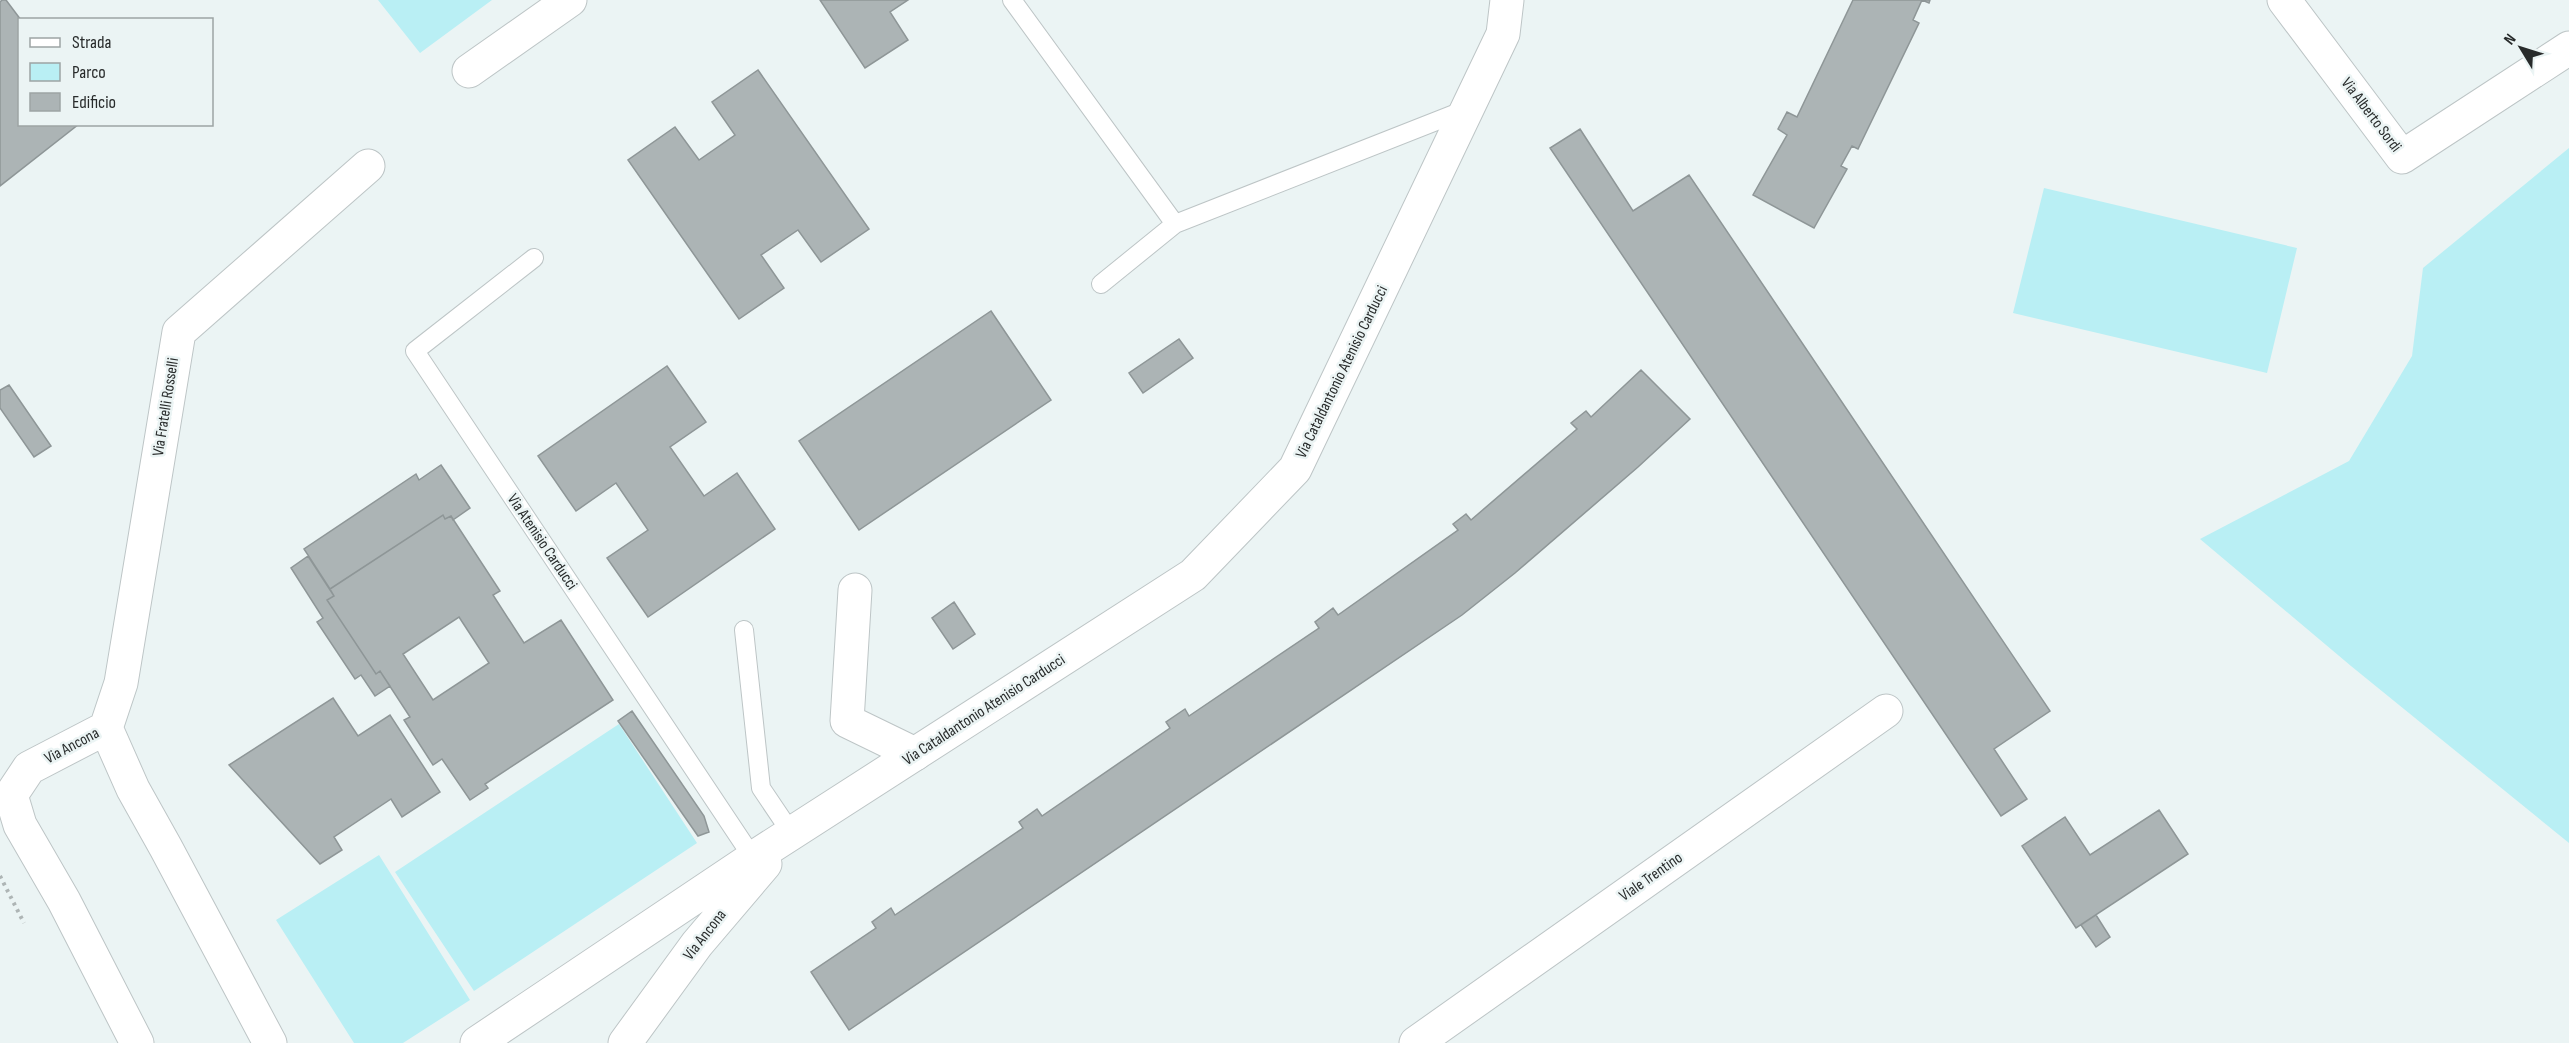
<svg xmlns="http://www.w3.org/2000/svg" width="2569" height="1043" viewBox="0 0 2569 1043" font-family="'Sofia Sans Condensed',sans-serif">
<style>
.green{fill:#b9eff4}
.building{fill:#acb4b5;stroke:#8e9697;stroke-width:1.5;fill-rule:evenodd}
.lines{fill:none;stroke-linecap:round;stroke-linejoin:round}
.service-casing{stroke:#bdc5c6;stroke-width:20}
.minor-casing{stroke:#bdc5c6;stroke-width:35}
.tertiary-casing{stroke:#bdc5c6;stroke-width:35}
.path{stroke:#aeb5b5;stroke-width:4;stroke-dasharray:3 4.5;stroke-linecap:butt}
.service{stroke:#fff;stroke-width:18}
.minor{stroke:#fff;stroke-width:33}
.tertiary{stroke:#fff;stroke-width:33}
.labels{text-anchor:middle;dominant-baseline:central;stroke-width:5;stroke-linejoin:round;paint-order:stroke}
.street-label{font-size:16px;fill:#282b2b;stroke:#ebf4f4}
</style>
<rect width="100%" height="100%" fill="#ebf4f4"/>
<path class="green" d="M378,0H492L420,53Z
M2569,148V843L2351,666L2200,539L2349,461L2412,356L2423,268Z
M2044,188L2297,248L2267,373L2013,313Z
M619,724L697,843L474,991L395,872Z
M379,855L470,1000L403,1043H354L276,920Z"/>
<path class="building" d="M2,0H6L21,20H20V124H79L0,186V2Z
M820,0H908L890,12L908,40L865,68Z
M1853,0H1930L1929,3L1922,0L1913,20L1919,23L1858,149L1852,146L1841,166L1847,169L1814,228L1753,195L1787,135L1778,129L1787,112L1797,117Z
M758,70L869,229L821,262L798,230L761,255L784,288L739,319L628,160L675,127L699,160L735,135L712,102Z
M1580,129L1633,211L1689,175L2050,711L1994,749L2027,799L2001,816L1550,148Z
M991,311L1051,400L859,530L799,441Z
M1179,339L1193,358L1143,393L1129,373Z
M667,366L706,422L670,447L704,496L737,473L775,529L648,617L607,558L648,530L616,483L576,511L538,456Z
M1641,370L1690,419L1638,467L1515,573L1462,615L849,1030L811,972L876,928L872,922L891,908L895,915L1023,828L1019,822L1037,809L1042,816L1170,728L1166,722L1185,709L1189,716L1319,628L1315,622L1333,608L1338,615L1458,530L1453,524L1466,514L1471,520L1577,429L1571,423L1586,411L1591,417Z
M9,385L51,446L34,457L0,408V390Z
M441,465L470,508L453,520L451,516L445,519L443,515L330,589L304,549L416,474L419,480Z
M443,515L445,519L451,516L500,591L493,595L524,643L561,620L613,700L485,784L488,788L470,800L442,759L433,765L404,720L410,717L380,671L376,674L327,600L334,596L330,589ZM459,617L489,663L433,700L403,654Z
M308,556L334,596L327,600L376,674L380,671L390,686L375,696L361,675L355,679L317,622L323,618L291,568Z
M954,602L975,634L953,649L932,618Z
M333,698L358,736L390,715L440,792L402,817L391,799L334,837L342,850L320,864L229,765Z
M632,711L704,816L709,832L698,836L618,721Z
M2159,810L2188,854L2076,928L2022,846L2065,817L2090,855Z
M2096,915L2110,937L2096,947L2081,925Z"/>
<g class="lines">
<g class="service-casing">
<path id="service" d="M1012,0L1175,224
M534,258L415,351L753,858
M1101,284L1175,224L1467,109
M744,630L761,788L792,834"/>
</g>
<g class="minor-casing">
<path id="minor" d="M2284,0L2402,157L2569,48
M469,71L570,0
M855,590L847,721L915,754
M106,728L121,683L179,332L368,166
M137,1043L64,901L20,825L11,795L29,768L106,728L133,789L166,848L270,1043
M1416,1043L1886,711"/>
</g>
<g class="tertiary-casing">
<path id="tertiary" d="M477,1043L753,858L1193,575L1295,469L1503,34L1507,0
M625,1043L697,944L765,864"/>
</g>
<path class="path" d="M0,876L24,923"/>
<use href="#service" class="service"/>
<use href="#minor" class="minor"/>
<use href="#tertiary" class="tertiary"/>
</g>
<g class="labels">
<g class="street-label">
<text transform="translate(2371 115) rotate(53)">Via Alberto Sordi</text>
<text transform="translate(1342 372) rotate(-64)">Via Cataldantonio Atenisio Carducci</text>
<text transform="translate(166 407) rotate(-81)">Via Fratelli Rosselli</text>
<text transform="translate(542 542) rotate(56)">Via Atenisio Carducci</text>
<text transform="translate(984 710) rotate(-33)">Via Cataldantonio Atenisio Carducci</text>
<text transform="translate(72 746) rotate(-28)">Via Ancona</text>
<text transform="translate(1651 877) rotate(-35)">Viale Trentino</text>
<text transform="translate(705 935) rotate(-52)">Via Ancona</text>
</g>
</g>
<rect x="18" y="18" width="195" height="108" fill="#ebf4f4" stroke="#9da4a4" stroke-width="1.5"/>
<rect x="30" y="38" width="30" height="9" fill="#ffffff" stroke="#9da4a4" stroke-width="1.5"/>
<text x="72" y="48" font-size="18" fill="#282b2b">Strada</text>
<rect x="30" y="63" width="30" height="18" fill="#b9eff4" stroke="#9da4a4" stroke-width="1.5"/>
<text x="72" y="78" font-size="18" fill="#282b2b">Parco</text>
<rect x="30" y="93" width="30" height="18" fill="#acb4b5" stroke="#9da4a4" stroke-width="1.5"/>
<text x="72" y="108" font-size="18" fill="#282b2b">Edificio</text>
<g transform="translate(2521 48) rotate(308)" stroke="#ebf4f4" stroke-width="4.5" paint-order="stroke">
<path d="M0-4.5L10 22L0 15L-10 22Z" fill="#282b2b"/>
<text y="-9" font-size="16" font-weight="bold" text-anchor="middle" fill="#282b2b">N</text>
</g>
</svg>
